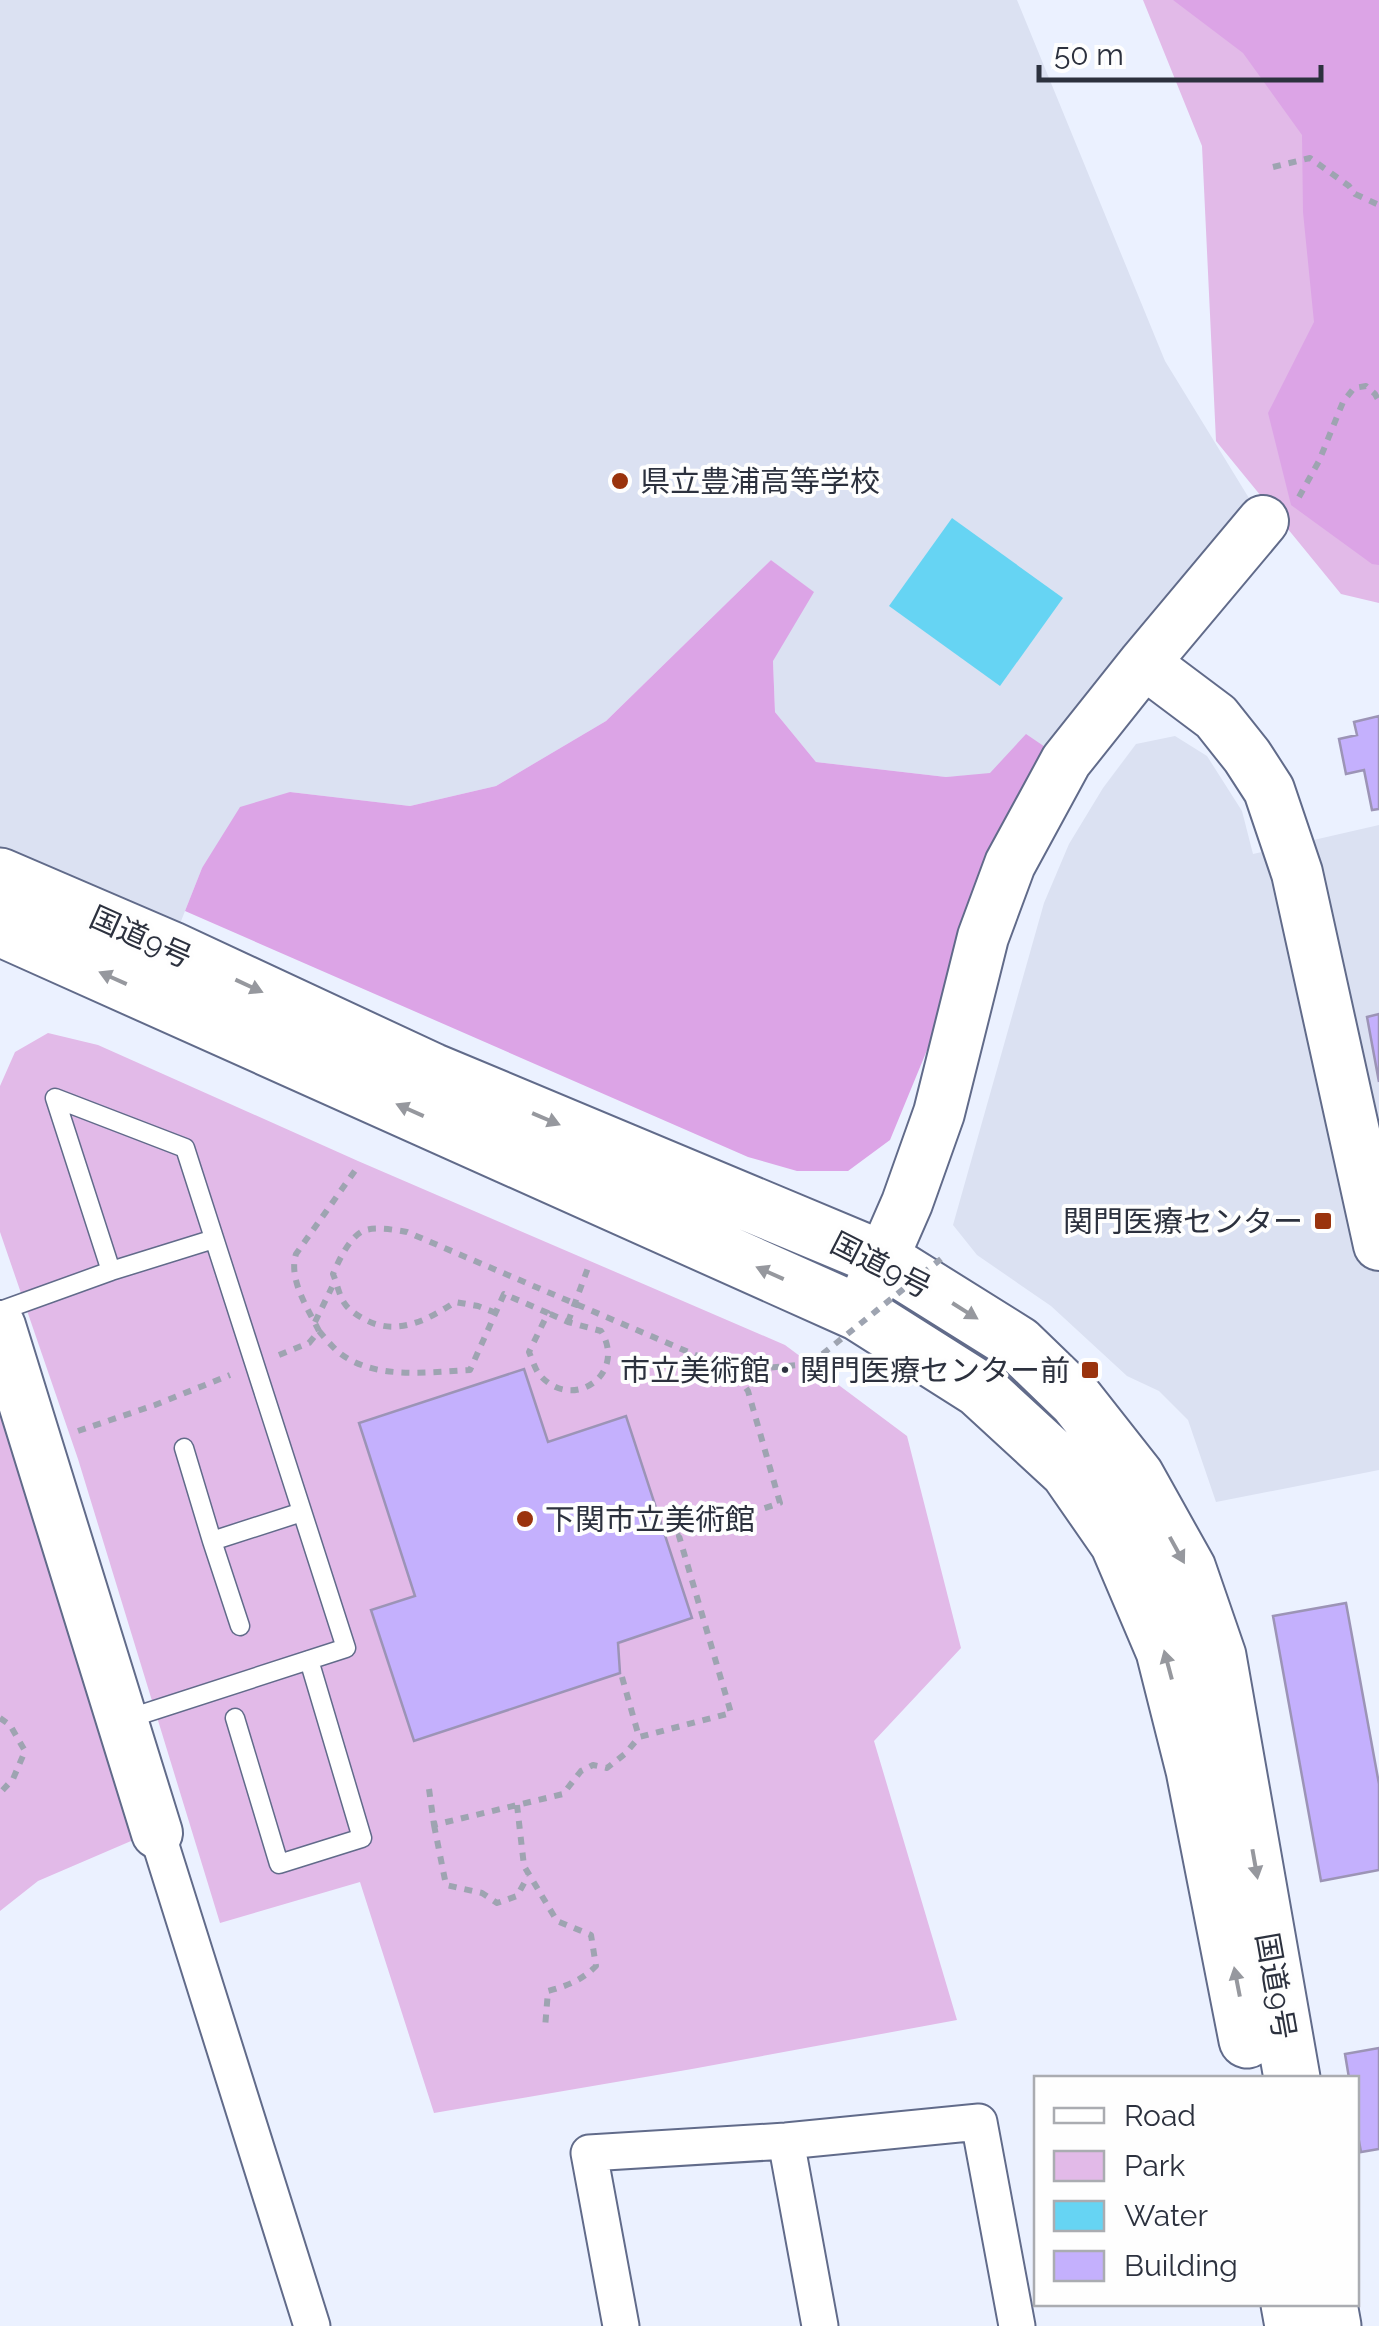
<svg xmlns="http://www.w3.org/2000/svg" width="1379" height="2326" viewBox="0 0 1379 2326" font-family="Raleway,'Noto Sans JP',sans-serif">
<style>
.built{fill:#dbe1f2}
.green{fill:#e2bae8}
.forest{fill:#dca4e6}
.water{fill:#66d4f3}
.building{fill:#c4b0fd;stroke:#9c94b6;stroke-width:2.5}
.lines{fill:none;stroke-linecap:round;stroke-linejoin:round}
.lane-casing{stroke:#616b8a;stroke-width:21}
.street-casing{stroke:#616b8a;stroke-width:39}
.secondary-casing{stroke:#616b8a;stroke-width:54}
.highway-casing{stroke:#616b8a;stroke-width:59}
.path{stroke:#9ea4b1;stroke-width:6;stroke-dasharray:8 8;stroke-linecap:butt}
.lane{stroke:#fff;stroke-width:18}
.street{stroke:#fff;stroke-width:35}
.secondary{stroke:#fff;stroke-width:50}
.highway{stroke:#fff;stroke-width:55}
.path-bridge{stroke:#9ea4b1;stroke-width:6;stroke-dasharray:8 8;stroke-linecap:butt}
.oneway{fill:#96989e}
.poi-dot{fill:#9a330d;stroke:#fefefe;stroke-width:4}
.labels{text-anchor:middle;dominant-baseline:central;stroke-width:8;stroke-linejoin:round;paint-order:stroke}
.poi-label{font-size:30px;fill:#2c313e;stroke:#fefefe;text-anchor:start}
.street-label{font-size:30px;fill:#2c313e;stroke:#fefefe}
</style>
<rect width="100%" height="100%" fill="#ebf1ff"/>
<path class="built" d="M0,0H1017L1165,361L1263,521L1066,761L990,774L946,777L816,762L775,712L773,660L813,592L771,560L606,721L496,786L410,806L290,792L202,868L170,949L0,876Z
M1175,736L1207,756L1242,811L1253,854L1379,825V1470L1216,1502L1188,1420L1159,1391L1127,1376L1051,1306L977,1255L953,1225L1044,903L1069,844L1103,788L1136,744Z"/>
<path class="green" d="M1143,0H1379V603L1341,594L1216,441L1202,146Z
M48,1033L98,1045L358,1161L785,1345L907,1436L961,1648L874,1741L957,2020L692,2069L434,2113L360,1882L220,1923L78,1459L0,1232V1086L15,1052Z
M0,1340L152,1832L38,1881L0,1911Z"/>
<path class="forest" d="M1173,0H1379V565L1372,564L1291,505L1268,413L1314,322L1303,212L1302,135L1243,53Z
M771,560L814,592L773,661L775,712L816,762L946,777L990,773L1026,734L1051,751L977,907L932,1038L890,1140L848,1171H797L748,1157L185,911L202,868L240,807L290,792L410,806L496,786L606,721Z"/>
<path class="water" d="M952,518L1063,598L1000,686L889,606Z"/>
<path class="building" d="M1379,716V809L1372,810L1364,770L1346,774L1339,739L1357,735L1354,722Z
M1379,1014V1082L1367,1017Z
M524,1369L548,1442L626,1416L692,1618L618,1643L620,1673L414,1741L371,1610L415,1596L359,1423Z
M1346,1603L1379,1784V1870L1321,1881L1273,1616Z
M1379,2048V2149L1361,2152L1356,2125V2078H1349L1345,2054Z"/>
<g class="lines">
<g class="lane-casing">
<path id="lane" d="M0,1311L111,1271
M184,1448L212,1541
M240,1626L212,1541L302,1512
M235,1718L279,1864L362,1838L309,1660
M127,1719L346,1648L185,1148L55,1098L111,1271L214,1239"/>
</g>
<g class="street-casing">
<path id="street" d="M157,1833L312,2326
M786,2141L820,2326
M621,2326L589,2153L786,2141L979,2122L1017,2326"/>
</g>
<g class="secondary-casing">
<path id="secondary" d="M1144,663L1216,717L1247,756L1269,790L1297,873L1379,1245
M859,1313L907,1203L939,1113L983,937L1010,864L1066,761L1144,663L1263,521
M0,1326L157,1833"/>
</g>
<g class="highway-casing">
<path id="highway" d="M0,876L170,949L432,1071L882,1259L1018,1344L1077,1401L1136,1476L1188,1569L1218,1656L1292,2078
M0,928L859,1313L979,1389L1068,1471L1118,1543L1164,1651L1194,1770L1247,2040
M1289,2304L1293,2326
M1329,2304L1333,2326"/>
</g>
<path class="path" d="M1273,167L1310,158L1349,186L1355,194L1379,205
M1299,497L1319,461L1343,402L1354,388L1366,386L1375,394L1379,401
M496,1313L478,1306L455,1302C428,1320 396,1337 364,1319C358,1316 349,1310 345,1304C339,1296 337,1283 333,1274C339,1260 349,1238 363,1231C375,1226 395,1230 407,1232L733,1371L810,1364
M315,1322L332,1287
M568,1322L589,1265
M319,1331C324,1337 330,1344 336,1350C371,1381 427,1372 470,1370L504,1294L548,1313L529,1352C532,1359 535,1369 539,1374C571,1413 628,1375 601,1331L568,1322L548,1313
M279,1355L309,1343L319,1331C308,1309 288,1279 296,1254L359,1165
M78,1431L155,1405L230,1375
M622,1677L639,1737L731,1713L679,1536L780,1503L748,1391L734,1372
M0,1718L10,1725L25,1751L13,1779L0,1793
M429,1789L434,1825L563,1794L581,1771L593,1765L607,1768L626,1753L639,1737
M517,1805L524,1866L557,1921L591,1935L596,1966C582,1980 567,1986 548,1991L545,2028
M434,1825L446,1885L482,1893L497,1903L517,1896L528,1876"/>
<use href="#lane" class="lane"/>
<use href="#street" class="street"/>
<use href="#secondary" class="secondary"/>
<use href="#highway" class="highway"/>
<path class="path-bridge" d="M810,1364L941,1259"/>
</g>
<defs><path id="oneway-solid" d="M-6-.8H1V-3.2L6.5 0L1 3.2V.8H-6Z" transform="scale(2.5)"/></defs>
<g class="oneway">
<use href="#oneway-solid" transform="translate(113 978) rotate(-156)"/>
<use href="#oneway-solid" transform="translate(249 986) rotate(25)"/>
<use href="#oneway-solid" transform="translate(410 1110) rotate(-156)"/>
<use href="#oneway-solid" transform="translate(546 1119) rotate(23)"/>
<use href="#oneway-solid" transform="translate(770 1273) rotate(-156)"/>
<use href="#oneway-solid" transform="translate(965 1311) rotate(32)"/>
<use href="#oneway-solid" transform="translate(1177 1550) rotate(61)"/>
<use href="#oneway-solid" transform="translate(1168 1665) rotate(-105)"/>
<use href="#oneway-solid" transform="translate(1255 1864) rotate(80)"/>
<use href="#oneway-solid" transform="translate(1237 1982) rotate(-101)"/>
</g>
<g class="poi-dot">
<circle cx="620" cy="481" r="10"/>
<rect x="1313" y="1211" width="20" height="20" rx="5"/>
<rect x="1080" y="1360" width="20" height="20" rx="5"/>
<circle cx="525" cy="1519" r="10"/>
</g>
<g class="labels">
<g class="poi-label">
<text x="640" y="481">県立豊浦高等学校</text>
<text x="1303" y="1221" text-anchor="end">関門医療センター</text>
<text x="1070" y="1370" text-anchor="end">市立美術館・関門医療センター前</text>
<text x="545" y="1519">下関市立美術館</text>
</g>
<g class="street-label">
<text transform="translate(141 937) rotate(24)">国道9号</text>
<text transform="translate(881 1265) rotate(27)">国道9号</text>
<text transform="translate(1276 1986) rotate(80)">国道9号</text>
</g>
</g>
<rect x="1034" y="2076" width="325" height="230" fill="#fefefe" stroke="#aaacb1" stroke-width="2.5"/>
<rect x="1054" y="2108" width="50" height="15" fill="#ffffff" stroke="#aaacb1" stroke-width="2.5"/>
<text x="1124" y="2126" font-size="30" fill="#2c313e">Road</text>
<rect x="1054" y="2151" width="50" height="30" fill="#e2bae8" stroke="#aaacb1" stroke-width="2.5"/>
<text x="1124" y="2176" font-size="30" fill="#2c313e">Park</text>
<rect x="1054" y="2201" width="50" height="30" fill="#66d4f3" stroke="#aaacb1" stroke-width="2.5"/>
<text x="1124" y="2226" font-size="30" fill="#2c313e">Water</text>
<rect x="1054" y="2251" width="50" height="30" fill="#c4b0fd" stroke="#aaacb1" stroke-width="2.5"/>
<text x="1124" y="2276" font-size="30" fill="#2c313e">Building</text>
<path d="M1039 65v15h282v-15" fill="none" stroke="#2c313e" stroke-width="5"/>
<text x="1054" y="65" font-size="30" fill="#2c313e" stroke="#fefefe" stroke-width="8" paint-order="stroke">50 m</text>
</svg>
